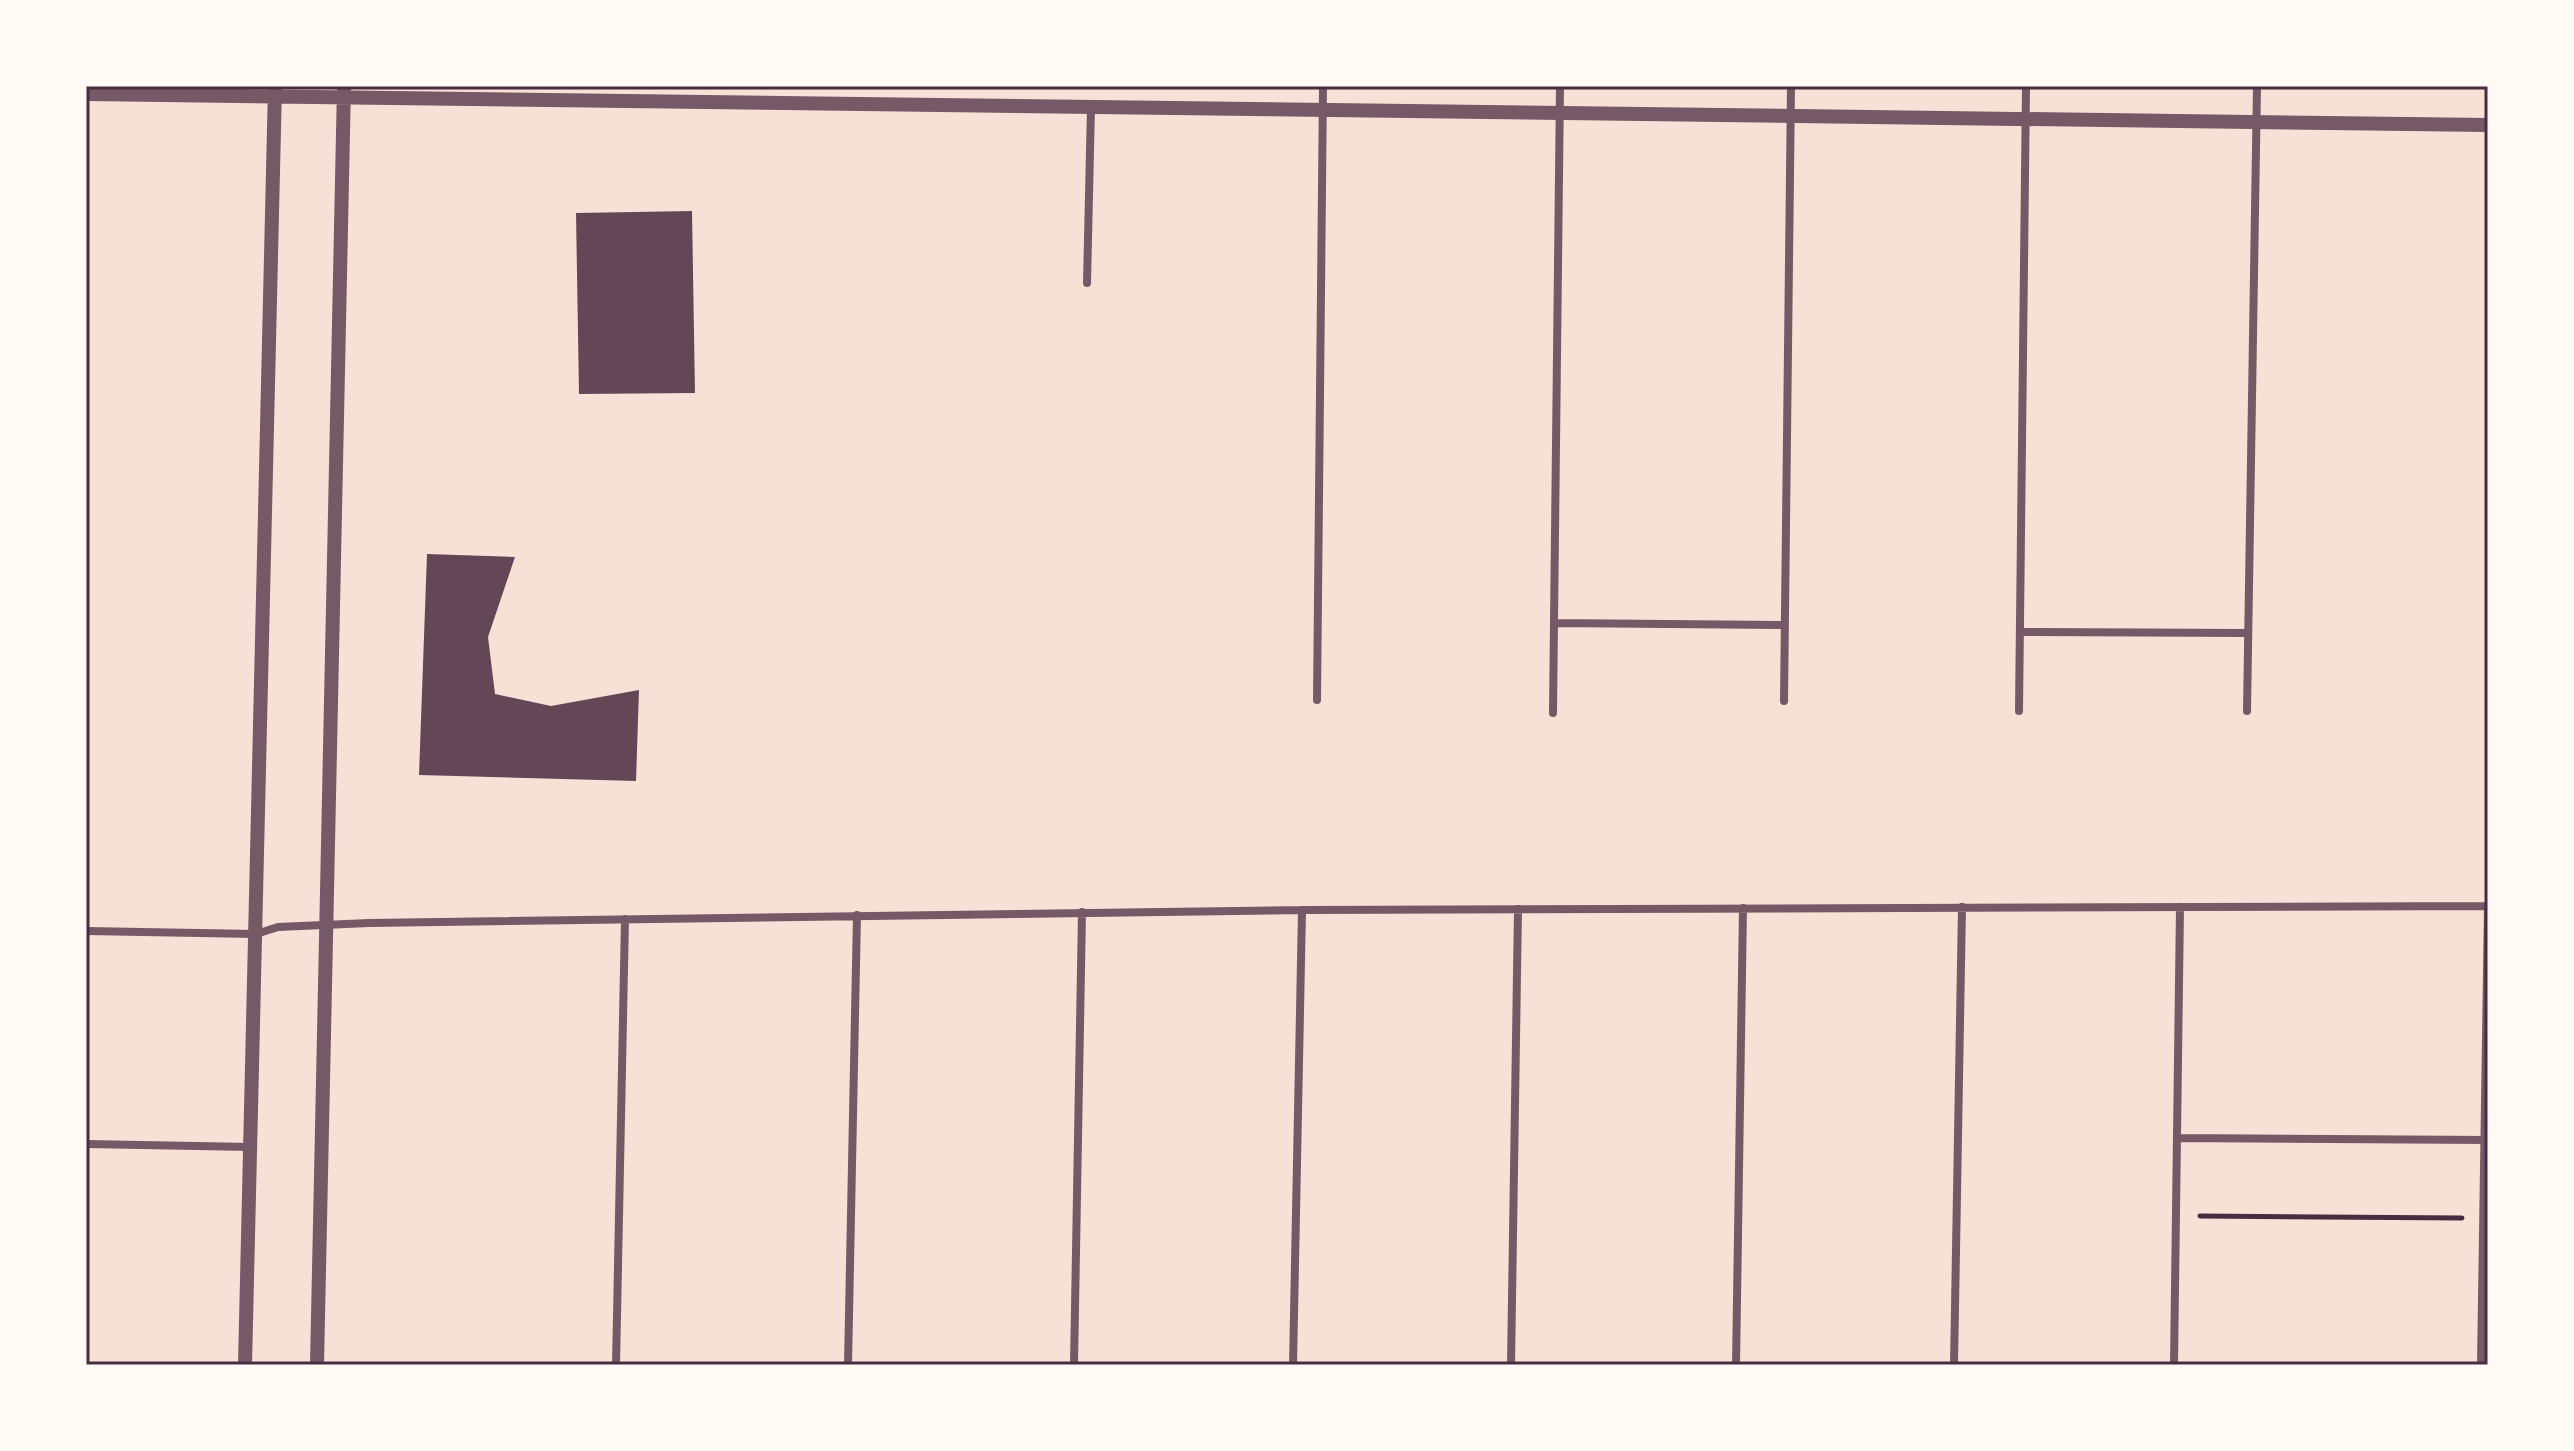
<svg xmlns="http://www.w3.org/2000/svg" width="2574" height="1451" viewBox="0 0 2574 1451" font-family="'Fira Sans Condensed',sans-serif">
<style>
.building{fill:#644757}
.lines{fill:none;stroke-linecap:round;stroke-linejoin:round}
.path{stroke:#4a2c40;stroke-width:5}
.minor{stroke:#755966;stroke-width:8}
.tertiary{stroke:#755966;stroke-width:14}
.neatline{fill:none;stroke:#4a2c40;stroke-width:3}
</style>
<rect width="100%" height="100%" fill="#f7e1d7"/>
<path class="building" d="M692,211L695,393L579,394L576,213Z
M427,554L515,557L488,637L495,694L551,706L639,690L636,781L419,775Z"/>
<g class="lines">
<path class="path" d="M2200,1216L2462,1218"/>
<path class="minor" d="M1087,283L1091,107
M1554,623L1784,625
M2020,632L2248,633
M1317,700L1323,86
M1784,701L1791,86
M2019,711L2026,86
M2247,711L2257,86
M1553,713L1560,86
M86,931L256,934L278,927L369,923L1302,910L2488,906
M2177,1138L2487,1140
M86,1144L251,1147
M616,1365L625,919
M848,1365L857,915
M1074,1365L1082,912
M1293,1365L1302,910
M1511,1365L1518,909
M1736,1365L1743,908
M1954,1365L1962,907
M2174,1365L2180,907
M2481,1365L2488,906"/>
<path class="tertiary" d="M86,94L2488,125
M245,1365L275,86
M317,1365L344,86"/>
</g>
<rect width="2574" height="1451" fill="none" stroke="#fffaf5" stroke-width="176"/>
<rect x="88" y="88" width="2398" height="1275" class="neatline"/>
</svg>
